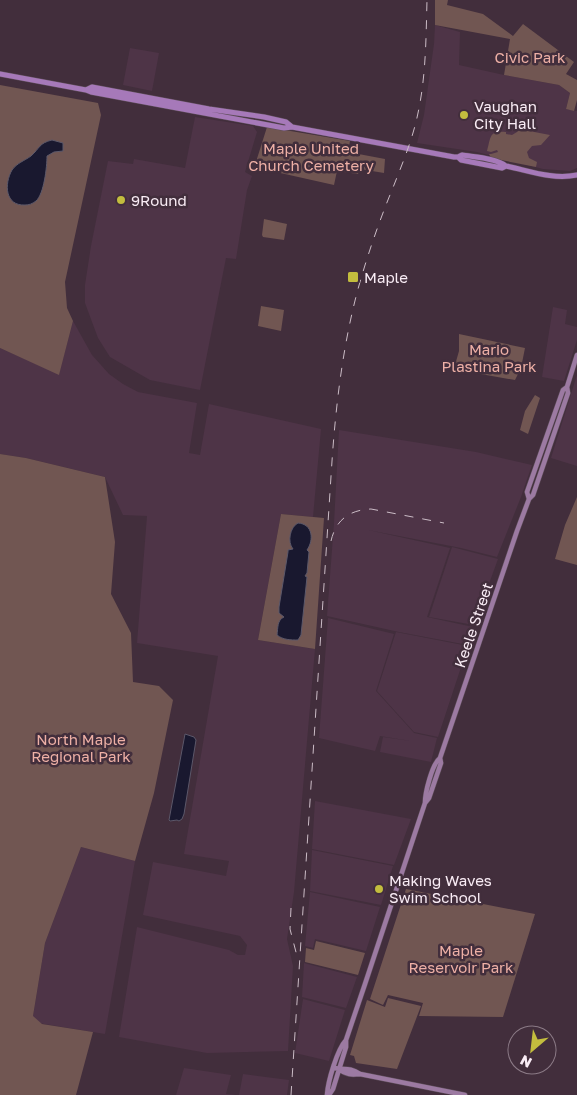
<svg xmlns="http://www.w3.org/2000/svg" width="577" height="1095" viewBox="0 0 577 1095" font-family="'Golos Text',sans-serif">
<style>
.built{fill:#4e3447}
.green{fill:#715652}
.water{fill:#19182f;stroke:#5c586a}
.lines{fill:none;stroke-linecap:round;stroke-linejoin:round}
.secondary-casing{stroke:#5e4e5a;stroke-width:5.5}
.primary-casing{stroke:#5e4e5a;stroke-width:6}
.secondary{stroke:#9c7aa2;stroke-width:4.5}
.primary{stroke:#a679b9;stroke-width:5}
.rail{stroke:#ccbdc7;stroke-width:1;stroke-dasharray:9 9;stroke-linecap:butt}
.poi-dot{fill:#c3bd3e;stroke:#422e3c;stroke-width:2}
.labels{text-anchor:middle;dominant-baseline:central;stroke-width:5;stroke-linejoin:round;paint-order:stroke}
.park-label{font-size:15px;fill:#eeb0a6;stroke:#422e3c}
.poi-label{font-size:15px;fill:#f9ecf5;stroke:#422e3c;text-anchor:start}
.street-label{font-size:15px;fill:#f9ecf5;stroke:#422e3c}
</style>
<rect width="100%" height="100%" fill="#422e3c"/>
<path class="built" d="M435,25L460,32L459,65L504,75L559,85L570,93L566,109L577,111V168L570,171L543,169L477,152L417,143L424,115L434,44Z
M130,48L159,53L152,91L123,85Z
M195,117L253,126L257,132L245,172L252,176L247,190L236,259L226,258L200,390L150,380L110,357L98,338L85,303V285L91,246L108,161L133,164L134,159L185,168Z
M553,307L567,310L565,324L577,327V340L564,381L542,377Z
M73,321L92,355L109,374L123,384L138,392L197,403L189,453L200,455L209,404L321,429L313,517L281,514L258,640L315,649L294,892L287,939L293,966L288,1051L207,1053L119,1037L137,927L229,950L238,955H245L247,945L240,936L143,915L153,862L226,876L229,861L184,854L218,656L137,643L147,516L123,515L105,477L26,458L0,454V348L59,374Z
M577,375V466L551,458Z
M339,430L476,452L532,465L521,497L497,557L461,548L368,530L450,548L427,617L473,627L468,645L399,632L327,616L334,523Z
M452,547L498,559L474,625L429,617Z
M328,618L394,634L376,691L414,733L437,738L431,762L380,752L383,737L411,741L380,736L375,751L319,738Z
M396,632L468,646L438,737L414,732L377,691Z
M315,801L411,819L394,865L312,849Z
M81,847L135,861L105,1034L32,1022L45,943Z
M312,850L393,866L381,905L310,891Z
M310,892L380,907L366,951L315,939L313,948L305,946Z
M304,963L357,977L346,1008L302,997Z
M303,999L345,1010L329,1061L295,1053Z
M184,1068L231,1075L226,1094L236,1095H176Z
M243,1074L289,1080L287,1095H239Z"/>
<path class="green" d="M435,0H448L447,5L483,14L513,36L523,24L574,62L566,74L577,80V100L574,111L566,109L570,93L559,85L504,75L510,39L435,25Z
M0,85L98,103L101,115L65,282L67,308L73,321L59,375L0,348Z
M267,127L350,141L348,152L385,159L384,173L360,169L358,174L337,171L334,185L258,168L255,165Z
M519,129L550,135L541,145L532,146L527,152L529,158L537,162L536,167L491,158L489,154H491L498,152L497,150L491,152L487,151C491,137 489,130 506,132V134L512,135L517,132Z
M264,219L287,224L284,240L263,237L262,235Z
M261,306L284,310L281,331L258,326Z
M459,334L525,348L521,368L515,380L475,373L472,369L455,365L459,351Z
M535,395L540,398L528,434L520,430L525,411Z
M0,454L26,458L105,477L115,542L111,594L131,633L133,682L159,686L173,700L154,793L135,861L81,847L45,943L33,1016L42,1024L93,1032L76,1095H0Z
M577,497V565L555,559L565,525Z
M281,514L324,518L315,649L258,640Z
M406,889L535,914L503,1017L419,1016L423,1003L388,995L383,1005L370,999Z
M316,941L365,953L358,975L305,962L306,948L314,950Z
M388,998L421,1006L397,1069L356,1063L354,1056L350,1055L367,1000L385,1007Z"/>
<path class="water" d="M52,140L63,143V151L54,152L47,156C47,167 44,194 36,201C32,204 29,205 25,205C5,206 4,184 12,170C17,163 24,161 31,156C40,148 39,143 52,140Z
M298,523C313,524 314,540 307,550L309,552L307,573L305,576L307,577L301,635L298,640C291,640 283,640 277,635C278,628 277,620 284,617L279,613V607L288,552V550L293,549C287,542 290,527 298,523Z
M185,734L194,737L196,740L184,814L182,819L179,821L177,820L170,821L169,820Z"/>
<g class="lines">
<g class="secondary-casing">
<path id="secondary" d="M529,499L527,492L563,390L567,387
M425,803C425,793 432,764 440,758
M334,1068C345,1070 349,1067 360,1074L465,1095
M339,1069C346,1075 352,1075 360,1074
M327,1095C328,1081 337,1050 346,1040L365,984L418,824L425,803L429,798L441,763L440,758L517,531L529,499L533,495L568,393L567,387L577,355
M329,1095L333,1089L346,1047V1040"/>
</g>
<g class="primary-casing">
<path id="primary" d="M0,74L86,90L91,92L284,128L292,127L454,157H458L462,155C474,157 497,158 506,166C530,171 553,180 577,175
M86,90L92,87L209,109L264,117L286,122L292,127
M458,157L461,160L502,168L506,166"/>
</g>
<use href="#secondary" class="secondary"/>
<use href="#primary" class="primary"/>
<path class="rail" d="M331,541C336,519 350,510 371,509L444,523
M291,908L290,929L297,956
M291,1095L332,461C336,403 343,345 358,289C368,253 380,219 394,185C403,162 413,138 418,113C426,76 426,38 427,0"/>
</g>
<g class="poi-dot">
<circle cx="464" cy="115" r="5"/>
<circle cx="121" cy="200" r="5"/>
<rect x="347" y="271" width="12" height="12" rx="2.5"/>
<circle cx="379" cy="889" r="5"/>
</g>
<g class="labels">
<g class="park-label">
<text x="530" y="57">Civic Park</text>
<text x="311" y="148">Maple United<tspan x="311" dy="17">Church Cemetery</tspan></text>
<text x="489" y="349">Mario<tspan x="489" dy="17">Plastina Park</tspan></text>
<text x="81" y="739">North Maple<tspan x="81" dy="17">Regional Park</tspan></text>
<text x="461" y="950">Maple<tspan x="461" dy="17">Reservoir Park</tspan></text>
</g>
<g class="poi-label">
<text x="474" y="106">Vaughan<tspan x="474" dy="17">City Hall</tspan></text>
<text x="131" y="200">9Round</text>
<text x="364" y="277">Maple</text>
<text x="389" y="880">Making Waves<tspan x="389" dy="17">Swim School</tspan></text>
</g>
<g class="street-label">
<text transform="translate(473 625) rotate(-71)">Keele Street</text>
</g>
</g>
<g transform="translate(532 1050) rotate(208)"><circle r="24" fill="#422e3c" stroke="#8b7a86"/>
<path d="M0-4L9 19L0 12L-9 19Z" fill="#c3bd3e"/>
<text y="-8" font-size="14" font-weight="bold" text-anchor="middle" fill="#f9ecf5">N</text>
</g>
</svg>
